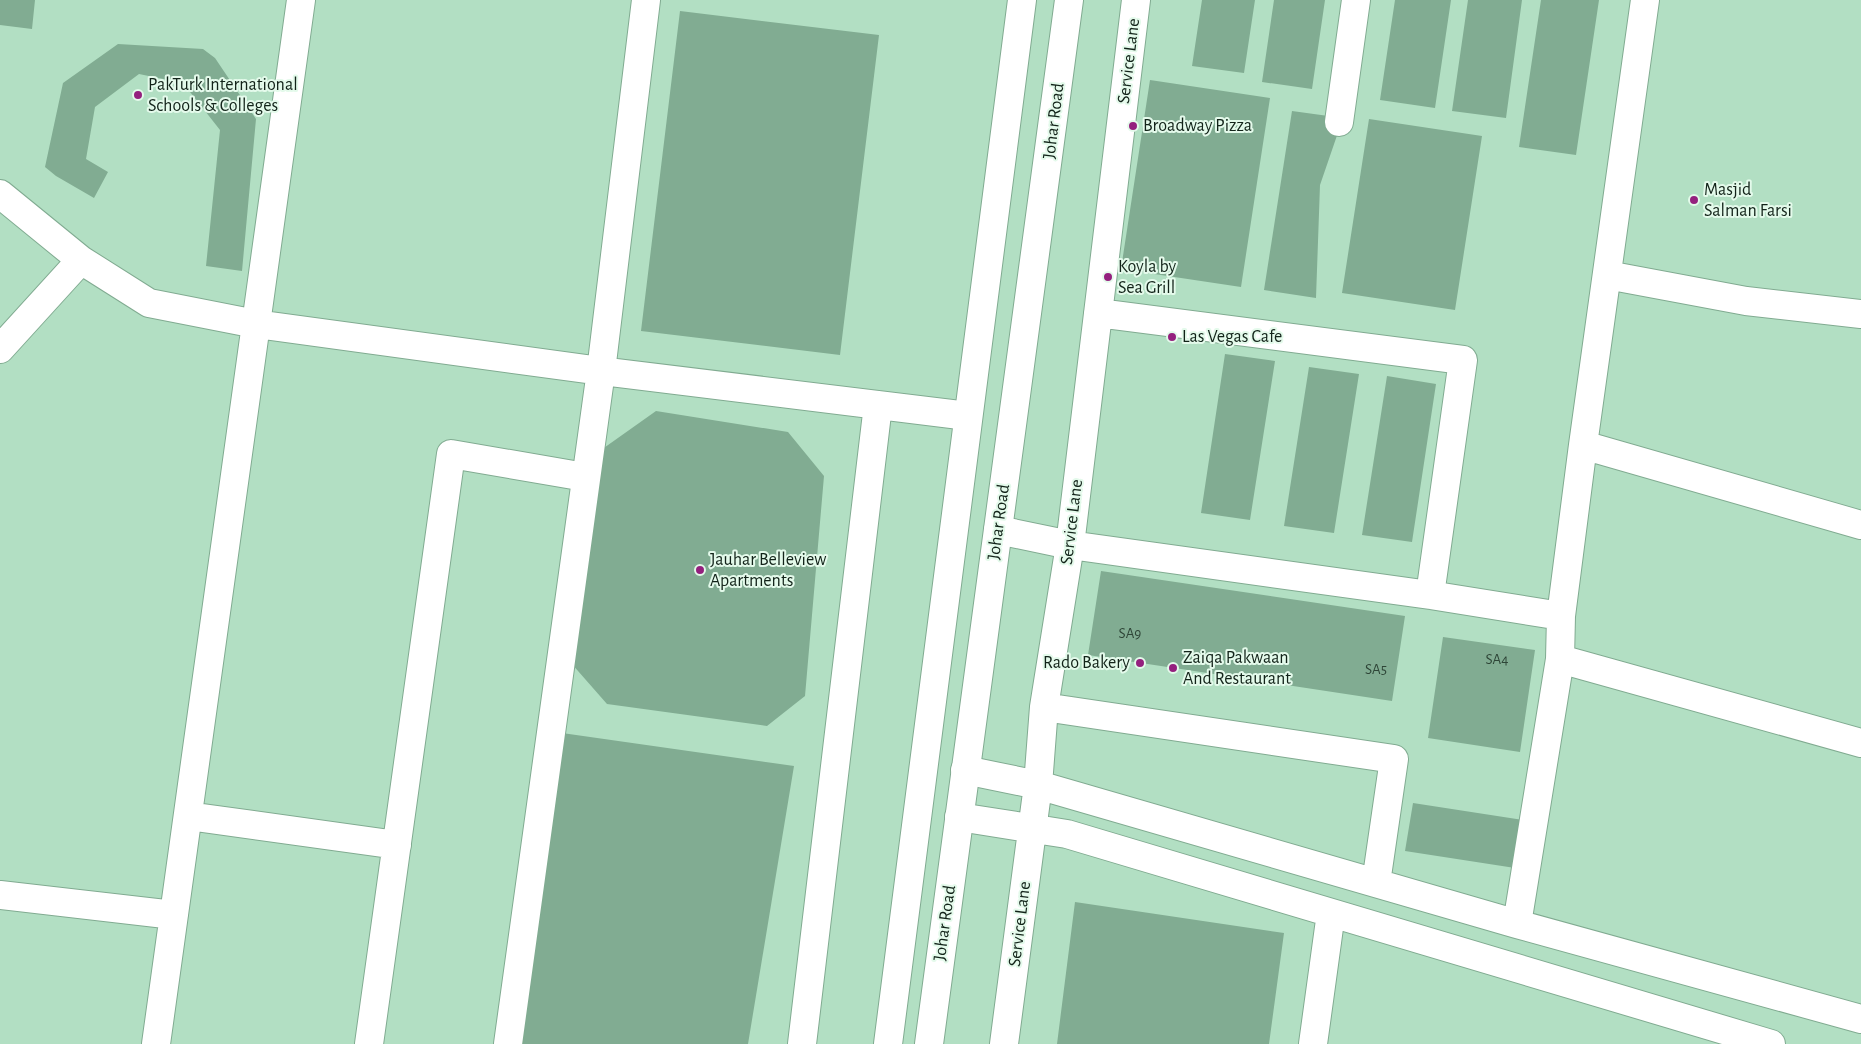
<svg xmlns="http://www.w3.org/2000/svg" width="1861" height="1044" viewBox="0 0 1861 1044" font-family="'Alegreya Sans',sans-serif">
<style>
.building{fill:#81ac92}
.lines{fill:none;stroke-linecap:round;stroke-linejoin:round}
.minor-casing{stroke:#81ab91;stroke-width:30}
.major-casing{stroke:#81ab91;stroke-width:30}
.minor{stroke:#fff;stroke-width:28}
.major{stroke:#fff;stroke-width:28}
.poi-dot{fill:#94207e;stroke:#e4faeb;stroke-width:2}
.labels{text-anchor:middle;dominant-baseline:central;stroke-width:4;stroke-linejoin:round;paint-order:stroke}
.number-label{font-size:15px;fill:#2e4537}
.street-label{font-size:18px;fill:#122319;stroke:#e4faeb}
.poi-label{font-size:18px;fill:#122319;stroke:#e4faeb;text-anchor:start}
</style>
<rect width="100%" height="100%" fill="#b2dfc3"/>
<path class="building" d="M0,0H35L32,29L0,25Z
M1202,0H1255L1244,73L1192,66Z
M1274,0H1325L1312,89L1262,82Z
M1395,0H1451L1435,108L1380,100Z
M1468,0H1522L1506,118L1452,111Z
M1541,0H1599L1576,155L1519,147Z
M680,11L879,35L840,355L641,331Z
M118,44L203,49L215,58L256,119L242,271L206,266L220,130L183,83L139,74L95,107L86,159L108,172L94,198L56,176L45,167L63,83Z
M1150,80L1270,98L1241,287L1121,269Z
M1292,111L1343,118L1320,185L1316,298L1264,290Z
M1369,119L1482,136L1455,310L1342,293Z
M1225,354L1275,361L1250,520L1201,513Z
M1309,367L1359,374L1334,533L1284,526Z
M1387,376L1436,384L1412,542L1362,535Z
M656,411L788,432L824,476L805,696L767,726L607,704L571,663L601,450Z
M1101,571L1405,616L1392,701L1088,655Z
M1443,637L1535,650L1520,752L1428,738Z
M562,733L794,766L748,1044H521Z
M1413,803L1523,820L1515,868L1405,851Z
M1075,902L1284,933L1269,1044H1057Z"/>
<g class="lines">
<g class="minor-casing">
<path id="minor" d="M1339,122L1356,0
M0,194L81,260L149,303L256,324L601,371L968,416
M1607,275L1746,301L1861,314
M1098,313L1463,360L1430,595
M0,349L81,260
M1583,445L1861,525
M998,530L1070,545L1430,595L1561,616
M1560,659L1861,743
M1044,707L1394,759L1376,883
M965,770L1038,785L1517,924L1861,1019
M188,816L397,845
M959,817L1067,834L1771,1044
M0,895L174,915
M1517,924L1560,659L1561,616L1583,445L1645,0
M156,1044L301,0
M369,1044L451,454L585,477
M508,1044L601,371L646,0
M802,1044L878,405
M1004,1044L1038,785L1044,707L1070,545L1136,0
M1313,1044L1331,913"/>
</g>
<g class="major-casing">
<path id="major" d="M888,1044L1022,0
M929,1044L1069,0"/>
</g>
<use href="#minor" class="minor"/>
<use href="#major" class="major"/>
</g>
<g class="poi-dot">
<circle cx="138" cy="95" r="5"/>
<circle cx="1133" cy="126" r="5"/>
<circle cx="1694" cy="200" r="5"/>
<circle cx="1108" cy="277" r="5"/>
<circle cx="1172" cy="337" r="5"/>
<circle cx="700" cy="570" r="5"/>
<circle cx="1140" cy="663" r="5"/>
<circle cx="1173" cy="668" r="5"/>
</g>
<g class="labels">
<g class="number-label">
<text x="1130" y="633">SA9</text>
<text x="1497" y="659">SA4</text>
<text x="1376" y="669">SA5</text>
</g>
<g class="street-label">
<text transform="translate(1129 61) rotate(-83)">Service Lane</text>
<text transform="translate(1054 121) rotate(-83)">Johar Road</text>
<text transform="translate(999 522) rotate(-82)">Johar Road</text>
<text transform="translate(1072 522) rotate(-83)">Service Lane</text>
<text transform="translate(945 923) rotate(-82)">Johar Road</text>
<text transform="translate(1020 924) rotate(-83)">Service Lane</text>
</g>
<g class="poi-label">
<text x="148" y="85">PakTurk International<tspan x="148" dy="21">Schools &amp; Colleges</tspan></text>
<text x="1143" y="126">Broadway Pizza</text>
<text x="1704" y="190">Masjid<tspan x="1704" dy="21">Salman Farsi</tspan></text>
<text x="1118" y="267">Koyla by<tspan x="1118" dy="21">Sea Grill</tspan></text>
<text x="1182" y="337">Las Vegas Cafe</text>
<text x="710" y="560">Jauhar Belleview<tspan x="710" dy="21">Apartments</tspan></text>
<text x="1183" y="658">Zaiqa Pakwaan<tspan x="1183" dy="21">And Restaurant</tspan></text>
<text x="1130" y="663" text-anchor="end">Rado Bakery</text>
</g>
</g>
</svg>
